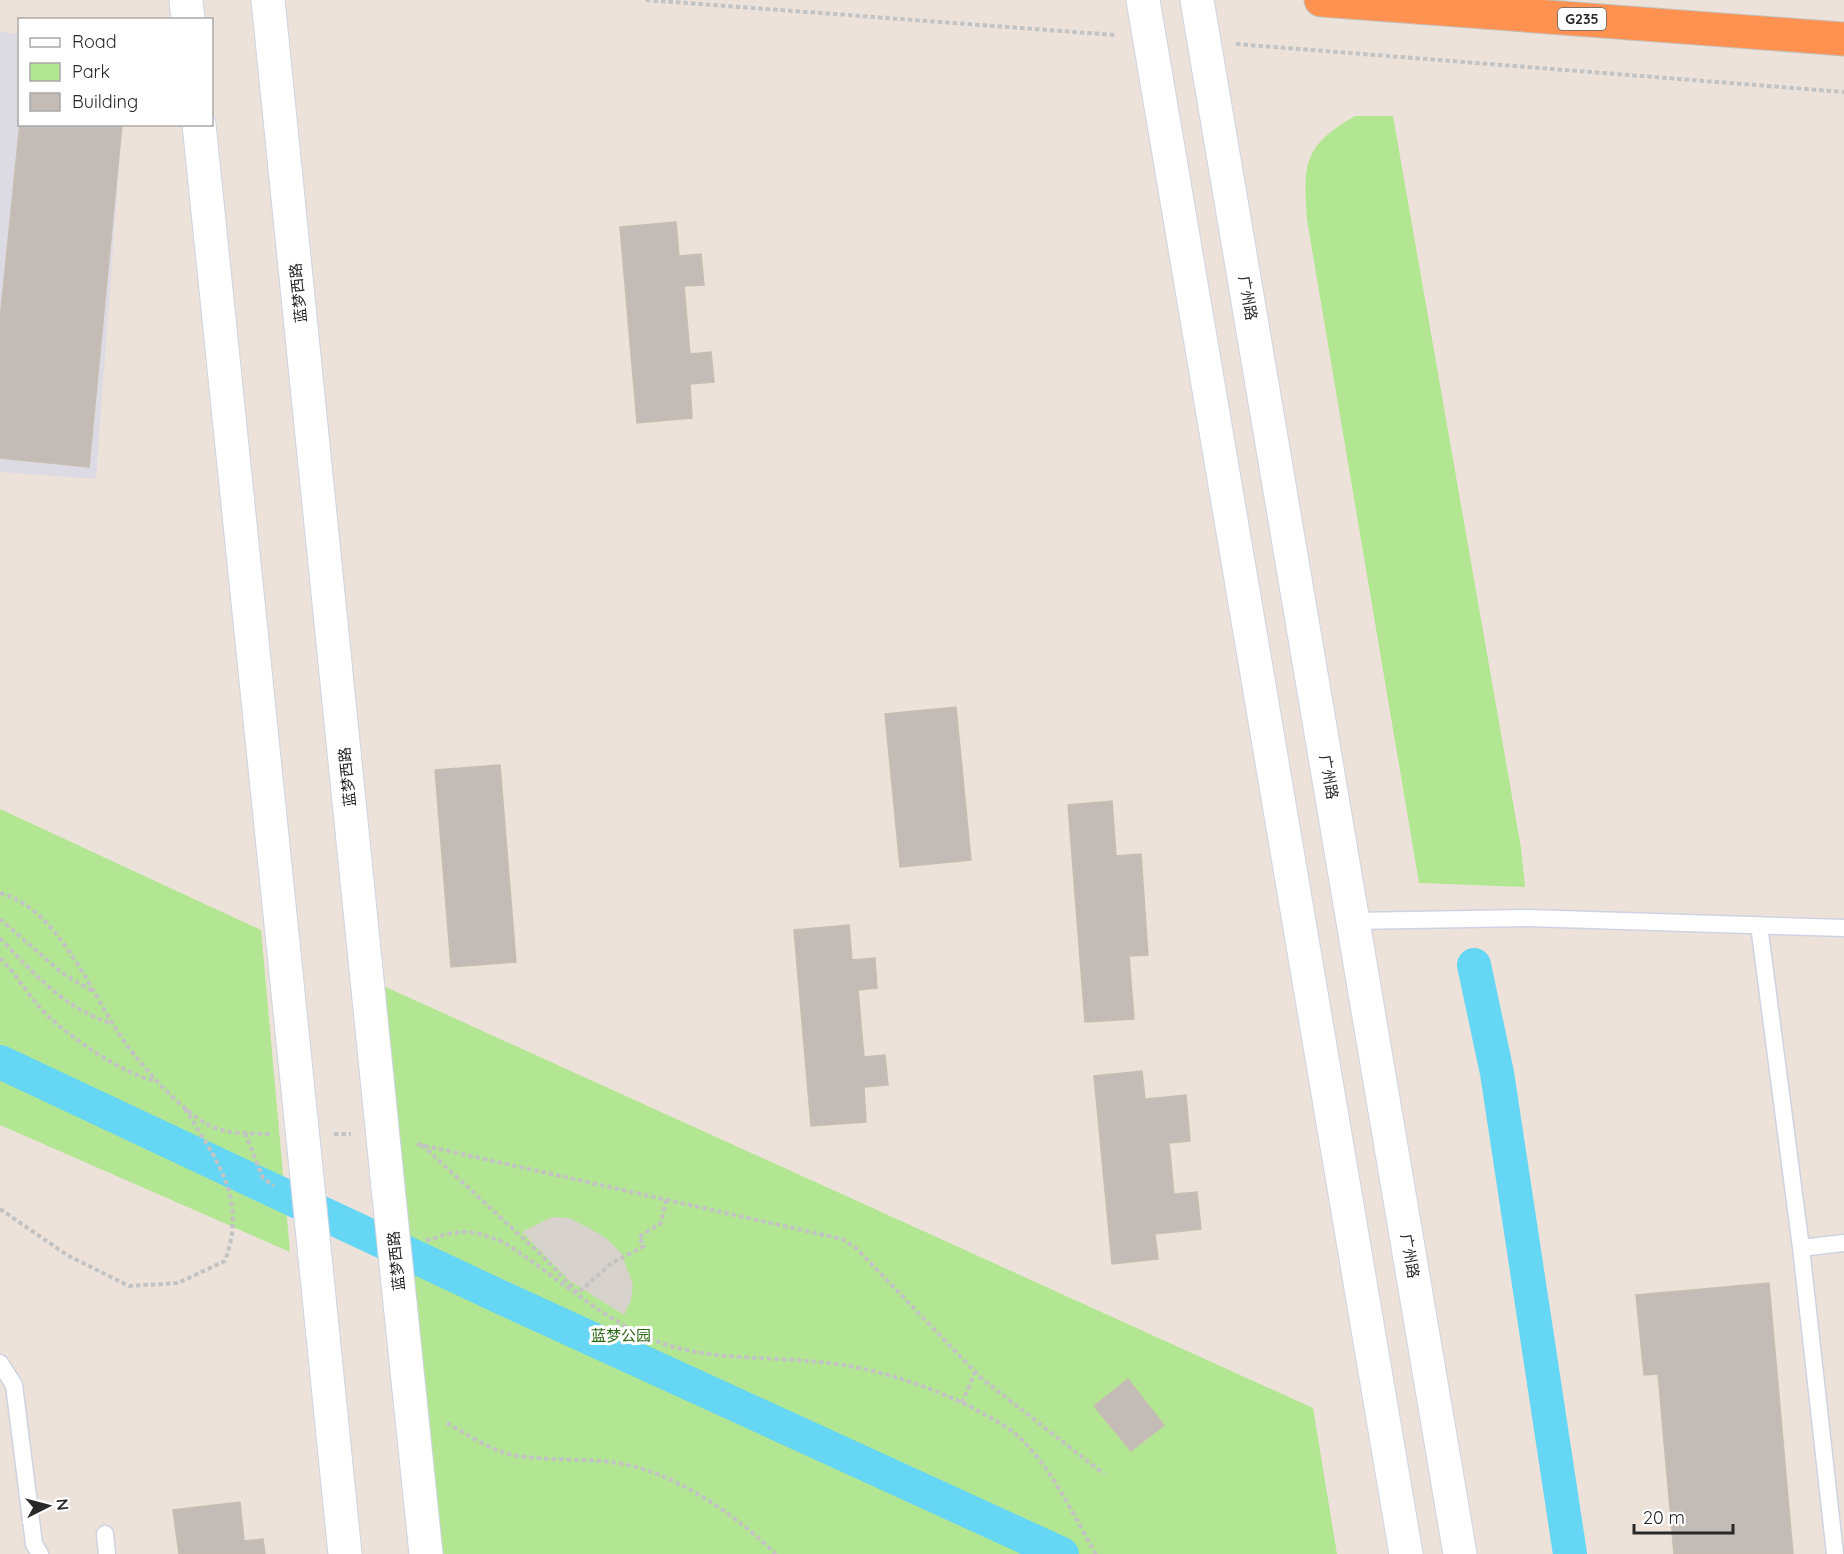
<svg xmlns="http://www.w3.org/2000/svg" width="1844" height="1554" viewBox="0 0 1844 1554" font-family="Quicksand,'Noto Sans SC',sans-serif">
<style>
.industrial{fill:#dcdae3}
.green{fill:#b3e692}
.plaza{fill:#d7d2cc}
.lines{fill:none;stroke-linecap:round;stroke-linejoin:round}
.canal{stroke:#65d6f4;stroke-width:34}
.building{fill:#c3bcb6;stroke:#c7beb3;stroke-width:1.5}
.lane-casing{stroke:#ced3e2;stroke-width:19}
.street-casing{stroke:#ced3e2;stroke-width:35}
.secondary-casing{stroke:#ced3e2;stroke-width:35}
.highway-casing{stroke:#c3c3c3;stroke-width:35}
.path{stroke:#c3c3c3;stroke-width:4;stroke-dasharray:4.5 3;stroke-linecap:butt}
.lane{stroke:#fff;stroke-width:16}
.street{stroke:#fff;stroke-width:33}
.secondary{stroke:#fff;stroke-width:33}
.highway{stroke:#ff9250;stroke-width:33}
.street-bridge-casing{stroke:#ced3e2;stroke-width:35;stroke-linecap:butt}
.street-bridge{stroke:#fff;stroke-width:33}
.labels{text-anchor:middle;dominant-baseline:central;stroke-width:6;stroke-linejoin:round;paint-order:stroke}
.shield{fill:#fff;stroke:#686868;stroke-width:1.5}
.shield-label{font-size:14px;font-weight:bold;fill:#282828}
.street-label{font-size:15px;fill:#282828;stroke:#fff}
.park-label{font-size:15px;fill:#2b6816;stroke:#fff}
</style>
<rect width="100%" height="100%" fill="#ece2d9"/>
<path class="industrial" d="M0,32L19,34L20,124L122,125L96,479L0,472Z"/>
<path class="green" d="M1355,116H1393L1521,848L1525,887L1419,883L1307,220C1303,164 1303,146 1355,116Z
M0,809L261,930L290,1252L0,1125Z
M366,978L1313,1408L1337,1554H435Z"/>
<path class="plaza" d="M552,1217L569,1218L591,1229L607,1239L621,1253L633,1284L631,1300L624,1315L570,1281L522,1232Z"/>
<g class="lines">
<path class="canal" d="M1474,965L1497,1073L1570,1554
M0,1062L507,1300L1062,1554"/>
</g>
<path class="building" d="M20,123L122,124L89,467L0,458V320Z
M676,222L679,256L701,254L704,285L684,286L690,354L711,352L714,382L690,384L692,418L637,423L620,227Z
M956,707L971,860L900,867L885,714Z
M500,765L516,962L451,967L435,770Z
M1112,801L1116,856L1141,854L1148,955L1129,956L1134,1019L1085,1022L1068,805Z
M849,925L852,960L875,958L877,988L858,990L864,1057L885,1055L888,1085L864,1087L866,1122L811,1126L794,930Z
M1142,1071L1145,1099L1186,1095L1190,1141L1169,1143L1174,1194L1197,1192L1201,1229L1155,1234L1158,1259L1112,1264L1094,1076Z
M1769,1283L1793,1554H1674L1658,1374L1644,1375L1636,1295Z
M1128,1379L1164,1425L1131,1451L1094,1406Z
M240,1502L244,1541L263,1539L265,1554H179L173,1510Z"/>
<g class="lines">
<g class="lane-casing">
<path id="lane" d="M1353,921L1529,918L1844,928
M1759,925L1801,1248L1835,1554
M1801,1248L1844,1243
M0,1363L14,1385L34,1544L40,1554
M105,1534L107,1554"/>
</g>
<g class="street-casing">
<path id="street" d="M186,0L188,20
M268,0L388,1187
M199,124L306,1168
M316,1267L345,1554
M400,1303L426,1554"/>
</g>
<g class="secondary-casing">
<path id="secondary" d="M1143,0L1406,1554
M1197,0L1460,1554"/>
</g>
<g class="highway-casing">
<path id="highway" d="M1321,0L1844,39"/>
</g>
<path class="path" d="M646,0L1115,35
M1236,44L1844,92
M0,893C61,910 92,997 126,1044C145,1070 179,1108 207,1124C226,1135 249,1133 270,1134
M0,919L62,973L92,991
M0,938C35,975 63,1007 112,1024
M0,958C18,975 29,998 47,1015C71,1038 124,1075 156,1081
M245,1133L263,1178L274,1186
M334,1134H351
M417,1144L842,1239L856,1248L981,1378L1104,1474
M422,1145L539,1253L578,1293L612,1263L644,1246L639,1237L661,1223L666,1200
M0,1209L67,1255L129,1286L178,1283L225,1261C248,1197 216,1160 184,1107
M426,1241C458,1229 472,1229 503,1242C556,1275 605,1323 664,1344C709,1359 761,1357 808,1361C865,1365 917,1381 969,1406C985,1415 1005,1424 1019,1437C1052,1468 1073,1515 1096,1554
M962,1403L975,1372
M447,1423C468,1435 490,1450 513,1455C550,1462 587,1457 623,1464C680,1475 736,1516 776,1554"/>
<use href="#lane" class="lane"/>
<use href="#street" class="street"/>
<use href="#secondary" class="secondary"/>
<use href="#highway" class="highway"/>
<g class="street-bridge-casing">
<path id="street-bridge" d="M306,1168L316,1267
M388,1187L400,1303"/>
</g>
<use href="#street-bridge" class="street-bridge"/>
</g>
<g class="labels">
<rect class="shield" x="1558" y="8" width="48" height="22" rx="4.5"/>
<g class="shield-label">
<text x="1582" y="19">G235</text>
</g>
<g class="street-label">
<text transform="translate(298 293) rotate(-96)">蓝梦西路</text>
<text transform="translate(1248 298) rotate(80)">广州路</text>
<text transform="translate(347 777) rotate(-96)">蓝梦西路</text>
<text transform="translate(1329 777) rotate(80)">广州路</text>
<text transform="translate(1410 1256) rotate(80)">广州路</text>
<text transform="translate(396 1261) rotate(-96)">蓝梦西路</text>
</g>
<g class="park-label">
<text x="621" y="1335">蓝梦公园</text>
</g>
</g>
<rect x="18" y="18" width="195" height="108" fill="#ffffff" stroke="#a9a9a9" stroke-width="1.5"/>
<rect x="30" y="38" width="30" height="9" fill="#ffffff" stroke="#a9a9a9" stroke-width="1.5"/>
<text x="72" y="48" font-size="18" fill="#282828">Road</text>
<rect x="30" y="63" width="30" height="18" fill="#b3e692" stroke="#a9a9a9" stroke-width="1.5"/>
<text x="72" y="78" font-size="18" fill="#282828">Park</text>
<rect x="30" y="93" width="30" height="18" fill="#c3bcb6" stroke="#a9a9a9" stroke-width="1.5"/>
<text x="72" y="108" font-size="18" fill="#282828">Building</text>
<g transform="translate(48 1506) rotate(84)" stroke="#ffffff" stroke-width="4.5" paint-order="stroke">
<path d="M0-4.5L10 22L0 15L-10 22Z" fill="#282828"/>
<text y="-9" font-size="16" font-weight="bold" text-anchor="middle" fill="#282828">N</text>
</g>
<path d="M1634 1524v9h99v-9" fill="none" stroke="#282828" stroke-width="3"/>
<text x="1643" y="1524" font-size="18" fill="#282828" stroke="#ffffff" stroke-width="4.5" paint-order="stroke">20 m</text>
</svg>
